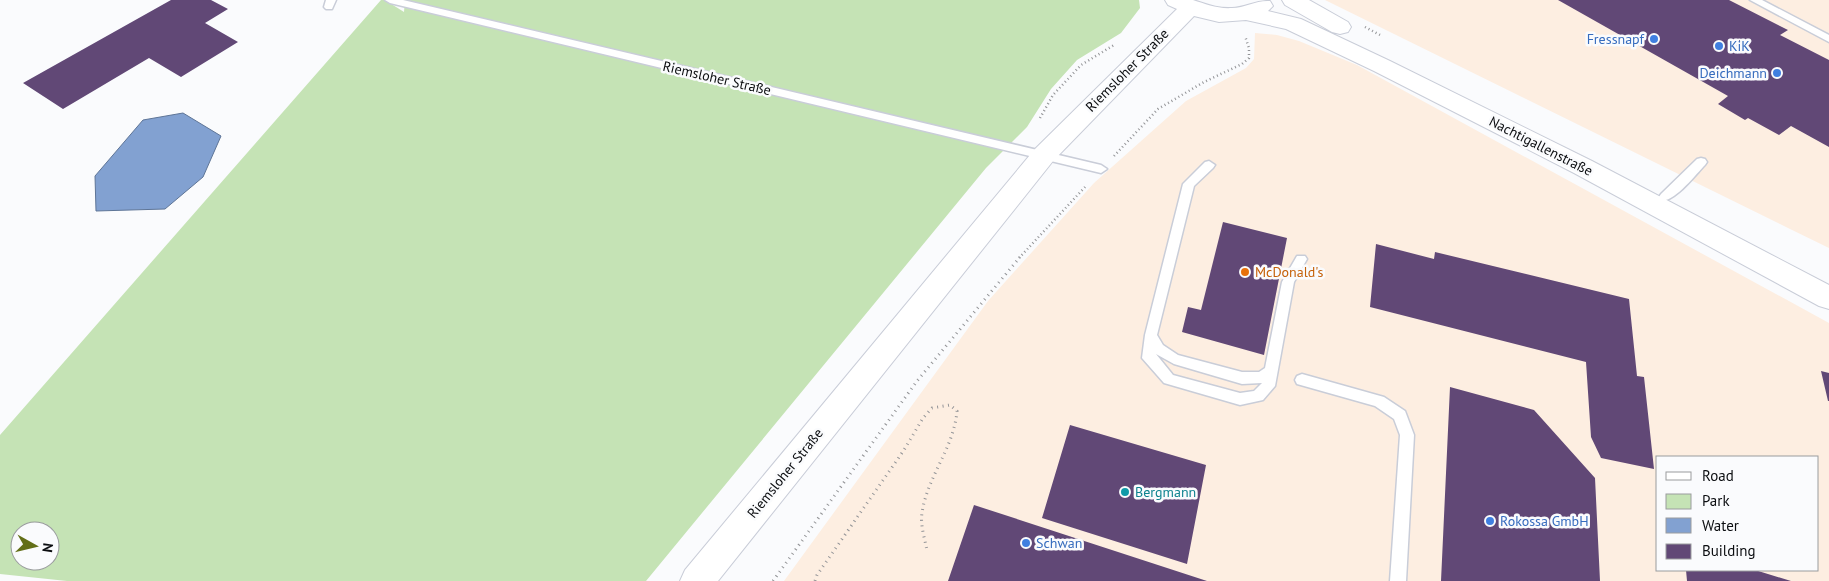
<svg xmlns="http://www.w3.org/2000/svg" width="1829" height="581" viewBox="0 0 1829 581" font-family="'PT Sans',sans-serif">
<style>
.commercial{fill:#fdeee1;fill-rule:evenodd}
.green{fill:#c5e3b5;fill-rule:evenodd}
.water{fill:#82a1d1;stroke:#5e7597}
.building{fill:#614876}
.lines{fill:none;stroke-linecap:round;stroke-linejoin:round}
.lane-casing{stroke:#c9cdd8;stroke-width:3}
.secondary-casing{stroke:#c9cdd8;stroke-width:2}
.path-far1{stroke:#939497;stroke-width:2.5;stroke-dasharray:1 3;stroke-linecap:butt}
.path{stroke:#939497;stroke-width:3;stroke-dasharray:1 4.5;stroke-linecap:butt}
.lane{fill:#fff;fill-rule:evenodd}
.secondary{fill:#fff;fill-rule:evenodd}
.shop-dot{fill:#3f7fe0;stroke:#fafbfd;stroke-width:2}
.food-dot{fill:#e8710a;stroke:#fafbfd;stroke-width:2}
.culture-dot{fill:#0f9aa8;stroke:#fafbfd;stroke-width:2}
.labels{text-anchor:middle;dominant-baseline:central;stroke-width:5;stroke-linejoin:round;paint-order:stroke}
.shop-label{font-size:14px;fill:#366cbe;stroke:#fafbfd;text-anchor:start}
.street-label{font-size:14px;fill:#0b0d10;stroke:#fafbfd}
.food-label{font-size:14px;fill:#c56008;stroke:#fafbfd;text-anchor:start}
.culture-label{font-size:14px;fill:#0d838f;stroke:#fafbfd;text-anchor:start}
</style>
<rect width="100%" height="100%" fill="#fafbfd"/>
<path class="commercial" d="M1325,0H1829V248L1790,229Z
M1255,33L1277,35L1299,41L1357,65L1829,323V581H784L988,301L1094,183L1186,101L1246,68L1254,59ZM1658,457H1818V570H1658Z"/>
<path class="green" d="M381,0H385L404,12L405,0H1139L1140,8L1121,33L1077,60L1051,89L1027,127L986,168L646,581H67L0,574V435ZM20,531H50V561H20Z"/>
<path class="water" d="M183,113L221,136L203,177L165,209L96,211L95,176L143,120Z"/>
<path class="building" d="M171,0H211L228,9L205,23L238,42L181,77L149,58L63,109L23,83Z
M1558,0H1729L1788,30L1780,35L1829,60V147L1791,126L1779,135L1748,118L1745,120L1718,104L1728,96Z
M1223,222L1287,238L1264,355L1182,332L1188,307L1201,310Z
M1376,244L1434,259L1435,252L1629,299L1637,376L1644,377L1654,469L1601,458L1591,437L1586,362L1370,307Z
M1821,371L1829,373V401H1828Z
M1450,387L1534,410L1595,478L1600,581H1441Z
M1070,425L1206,465L1187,564L1042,518Z
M974,505L1207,581H948Z
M1686,570H1755L1791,581H1687Z"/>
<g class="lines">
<g class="lane-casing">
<path id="lane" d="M326,0H336L332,9H326L324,7Z
M385,0H403L1101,165L1107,169L1101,173L390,3Z
M1750,0H1762L1829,35V42Z
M1701,158L1705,159L1707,162L1705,165C1696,174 1673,204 1661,200L1659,197L1661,194L1697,159Z
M1209,161L1215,165L1213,168L1194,186L1157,335L1163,345L1178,355L1242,372H1259L1265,368L1282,282L1297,256H1305L1307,259L1294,282L1275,386L1263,400L1240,405L1164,383L1142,358L1145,335L1183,184L1205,162ZM1156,354L1174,364L1242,384L1262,383L1254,391L1240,393L1173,375Z
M1302,374L1384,397L1405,411L1414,435L1406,581H1390L1400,435L1394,419L1375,406L1297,384L1295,380L1297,376Z"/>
</g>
<g class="secondary-casing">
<path id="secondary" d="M1165,0C1174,0 1185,0 1193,0C1206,4 1217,9 1232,8C1245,8 1256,0 1270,1L1273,6L1268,11L1301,19L1390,61L1592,161L1829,285V309L1819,306L1574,173L1374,71L1286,29L1246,20L1219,22L1194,16L1053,161L718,581H680L685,570L1035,149L1177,9L1168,5Z
M1282,0H1309L1348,22L1351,27L1348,32L1340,34L1332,32L1285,5Z"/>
</g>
<path class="path-far1" d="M1365,27L1382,36
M1040,118L1053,95L1081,65L1114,45
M1114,156L1158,109L1204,82L1242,64L1249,58V48L1245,36
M1019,258L1086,186"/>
<path class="path" d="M773,581L917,381L1020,257
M815,581L817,575L904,450L923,418L932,408L950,405L957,411C954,448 927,477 922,513C920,525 925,539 927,551"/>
<use href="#lane" class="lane"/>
<use href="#secondary" class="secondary"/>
</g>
<g class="shop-dot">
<circle cx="1654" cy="39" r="5"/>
<circle cx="1719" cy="46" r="5"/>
<circle cx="1777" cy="73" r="5"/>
<circle cx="1490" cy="521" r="5"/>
<circle cx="1026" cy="543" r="5"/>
</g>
<circle class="food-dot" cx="1245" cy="272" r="5"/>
<circle class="culture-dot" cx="1125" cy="492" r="5"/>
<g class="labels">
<g class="shop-label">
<text x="1644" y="39" text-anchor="end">Fressnapf</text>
<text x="1729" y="46">KiK</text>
<text x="1767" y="73" text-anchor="end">Deichmann</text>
<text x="1500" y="521">Rokossa GmbH</text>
<text x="1036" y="543">Schwan</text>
</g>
<g class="street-label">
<text transform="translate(1127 70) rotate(-45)">Riemsloher Straße</text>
<text transform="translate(717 78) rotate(13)">Riemsloher Straße</text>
<text transform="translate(1541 146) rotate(27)">Nachtigallenstraße</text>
<text transform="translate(785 473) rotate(-51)">Riemsloher Straße</text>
</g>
<g class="food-label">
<text x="1255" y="272">McDonald's</text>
</g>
<g class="culture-label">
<text x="1135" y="492">Bergmann</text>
</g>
</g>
<rect x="1656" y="456" width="162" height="115" fill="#fafbfd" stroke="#9a9c9e"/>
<rect x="1666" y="472" width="25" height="8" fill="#ffffff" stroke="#9a9c9e"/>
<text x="1702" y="481" font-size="15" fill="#0b0d10">Road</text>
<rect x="1666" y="494" width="25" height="15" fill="#c5e3b5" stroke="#9a9c9e"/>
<text x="1702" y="506" font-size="15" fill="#0b0d10">Park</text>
<rect x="1666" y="518" width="25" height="15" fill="#82a1d1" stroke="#9a9c9e"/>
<text x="1702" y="531" font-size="15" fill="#0b0d10">Water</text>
<rect x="1666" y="544" width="25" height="15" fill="#614876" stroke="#9a9c9e"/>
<text x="1702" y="556" font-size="15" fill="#0b0d10">Building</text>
<g transform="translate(35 546) rotate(98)"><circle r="24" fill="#fafbfd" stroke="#9a9c9e"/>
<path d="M0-4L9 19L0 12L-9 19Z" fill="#636f18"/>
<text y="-8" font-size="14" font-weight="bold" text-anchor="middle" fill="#0b0d10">N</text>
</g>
</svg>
